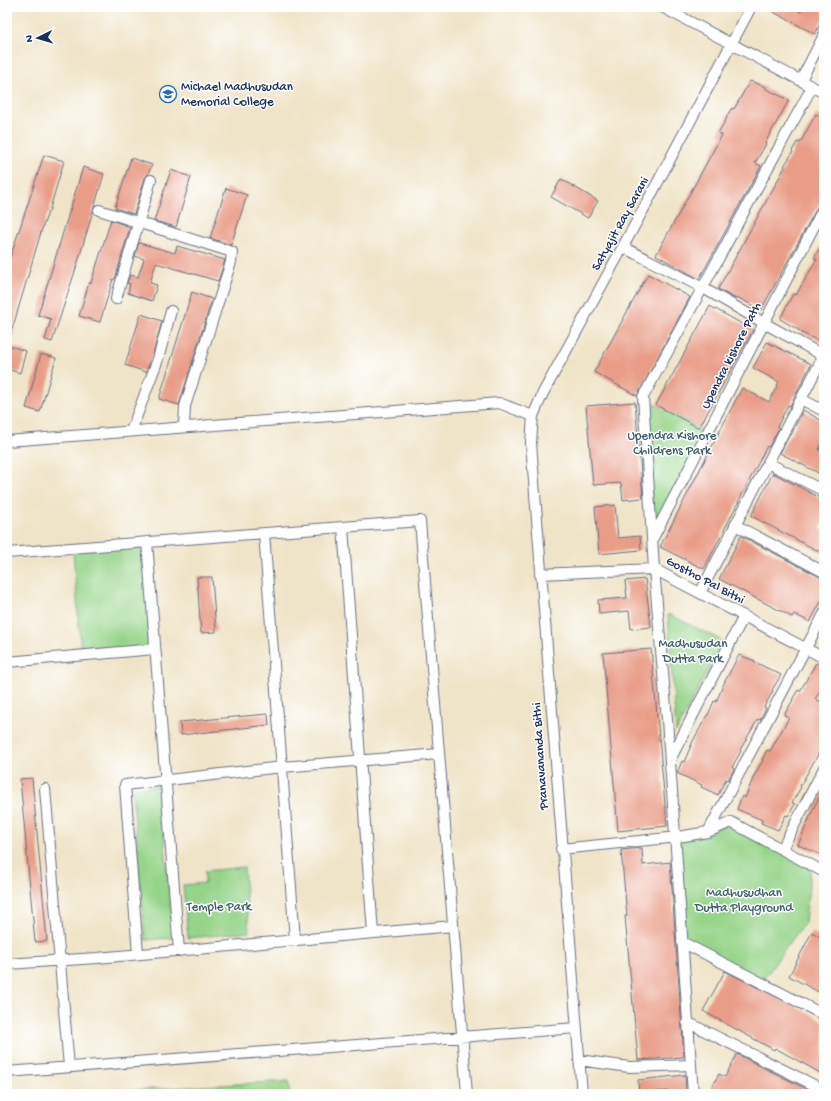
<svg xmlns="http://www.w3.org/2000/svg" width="831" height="1101" viewBox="0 0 831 1101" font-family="'Gochi Hand',sans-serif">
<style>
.green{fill:#96d489;stroke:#588274}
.building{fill:#e99d88}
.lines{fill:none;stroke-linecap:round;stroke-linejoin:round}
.street-casing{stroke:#666e83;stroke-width:12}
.street{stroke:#fff;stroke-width:10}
.labels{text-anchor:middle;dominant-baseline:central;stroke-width:3;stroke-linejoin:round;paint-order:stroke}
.poi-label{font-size:13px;fill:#1b2f5e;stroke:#fff;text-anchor:start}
.street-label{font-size:13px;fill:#1b2f5e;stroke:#fff}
.park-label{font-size:13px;fill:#40616b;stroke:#fff}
</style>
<rect width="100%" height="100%" fill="#fff"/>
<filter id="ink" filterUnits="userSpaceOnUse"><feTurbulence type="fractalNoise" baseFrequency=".025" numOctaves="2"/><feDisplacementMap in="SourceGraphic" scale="8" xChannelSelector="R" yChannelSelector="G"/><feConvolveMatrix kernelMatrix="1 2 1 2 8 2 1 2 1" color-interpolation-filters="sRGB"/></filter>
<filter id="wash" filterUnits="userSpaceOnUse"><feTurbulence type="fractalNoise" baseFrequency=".012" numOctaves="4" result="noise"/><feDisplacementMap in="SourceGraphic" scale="16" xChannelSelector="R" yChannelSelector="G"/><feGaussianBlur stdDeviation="0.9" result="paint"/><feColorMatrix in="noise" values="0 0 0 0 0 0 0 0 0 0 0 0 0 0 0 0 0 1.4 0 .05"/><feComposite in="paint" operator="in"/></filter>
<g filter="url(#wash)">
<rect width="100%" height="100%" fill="#f0e4c8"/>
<path class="green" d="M643,397L707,433L654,529Z
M147,542L155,649L81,652L73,551Z
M668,614L723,641L676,732Z
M160,786L173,938L145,940L132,788Z
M735,824L811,868L805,922L762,981L685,941L678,837Z
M244,867L249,932L188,938L183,885L205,883V871Z
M289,1081L290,1094H100V1092Z"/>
<g id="blocks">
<path class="building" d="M764,7H792L801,12L804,7H824V17L815,34Z
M750,81L766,87V89L789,100L765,143L766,144L755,163L761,166L699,279L656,255L722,135L718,133L727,118L726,117L732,108L734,109Z
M816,114L824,118V195L761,310L737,297L736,299L718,289L785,167L784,166L793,152L792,151L797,142L800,143Z
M44,155L64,161L49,212H48L41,232L9,340L7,339V267Z
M131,158L152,165L148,174L145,178L134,214L115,208Z
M83,167L104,174L77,265L52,342L45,340L51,319L38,315Z
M171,170L191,177L176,227L154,221Z
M561,179L598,201L588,218L551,197Z
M226,188L247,195L231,245L210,238Z
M111,220L130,227L115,279H113L100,322L79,316L89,283H91Z
M824,241V337L821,342L802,333V332L780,319L793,294L796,295L817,259L814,258Z
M139,243L175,253L177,246L225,260L218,281L156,263L150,283L157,285L152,301L128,293L130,284L127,283L130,275L138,277L144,259L135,256Z
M648,274L690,297L637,396L594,372Z
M192,292L212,299L179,405L159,399Z
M710,306L753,330L699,428L656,405Z
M141,314L162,321L152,357L146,372L125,365Z
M767,342L811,364L790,406L788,405L777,427L779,428L769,447L767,446L704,569L660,547L742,388L769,402L779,382L753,368Z
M7,345L26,351L20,373L7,369Z
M41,354L56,358L40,412L26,408Z
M635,402L643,498L623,500L621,483L593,485L586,406Z
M803,410L824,422V439L819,450L824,453V476L780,453L790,434L791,435Z
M773,473L824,500V520L820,528L824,531V554L751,516Z
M615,505L618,538L640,536L641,550L599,554L595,507Z
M741,536L824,579V596L810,622L794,614L792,617L719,579Z
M197,577H212L216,632L201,633Z
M645,579L651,627L631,629L629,611L599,614L598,600L627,598L625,581Z
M651,649L667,826L618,831L603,653Z
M739,655L755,661V662L781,675L772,690L773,691L764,707L766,708L760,720L758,719L740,750L741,751L732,767L734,769L728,780L726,779L718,795L701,787L702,785L677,773L682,761L684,762L693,741L707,715H708L714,701L716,702L725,681Z
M816,663L824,666V684L815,699L824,703V744L800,786L801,787L792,803L795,804L788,816L786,815L778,830L761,823L762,820L737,809L742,796L745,798L754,776L763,760H762L767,750L770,751L789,718L784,715L793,700H792L798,690L800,691Z
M268,714L269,725L181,735L180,722Z
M32,778L47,941L35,942L20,779Z
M824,789V856L798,845L815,805Z
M642,848L643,865L670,862L684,1057L638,1060L625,916H627L621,850Z
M812,932L824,939V995L789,976Z
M725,971L824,1021V1075L775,1048L774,1050L703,1011Z
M737,1054L768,1070L817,1094H708L719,1074L725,1077Z
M685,1075L686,1094H669L668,1091L639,1093L638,1080Z"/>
</g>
</g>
<g filter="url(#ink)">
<use href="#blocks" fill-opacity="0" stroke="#666e83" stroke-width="1"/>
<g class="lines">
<g class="street-casing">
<path id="street" d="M662,7L824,93
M801,80L824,35
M99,210L232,252L231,262L185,406L184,427
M623,247L703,288L764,323L824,356
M116,299L151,180
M801,399L824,411
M131,431L158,359L171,311
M7,441L499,403L533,416
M768,463L824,491
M735,525L824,572
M343,527L373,933
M264,533L295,940
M653,538L824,207
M147,542L179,951
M7,553L420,521L467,1094
M540,574L654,569L824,658
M700,593L824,355
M7,662L155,649
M670,760L744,616
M45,789L69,1067
M708,832L824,614
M561,849L678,837L708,832L731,822L824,872
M782,849L824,768
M682,942L824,1015
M138,954L125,785L282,767L439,754
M7,964L97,958L453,926
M687,1022L824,1090
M579,1060L629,1067L691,1065
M7,1072L576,1028
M582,1094C563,877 546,660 531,443L533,416L543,393L643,210L751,7
M693,1094L667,719L654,569L643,397L812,87"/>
</g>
<use href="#street" class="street"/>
</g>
</g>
<defs>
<g id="university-ring" transform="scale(0.9)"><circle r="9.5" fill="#fff" stroke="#1f6fb2" stroke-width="1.5"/><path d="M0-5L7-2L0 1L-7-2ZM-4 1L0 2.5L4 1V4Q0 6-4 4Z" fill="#1f6fb2"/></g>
</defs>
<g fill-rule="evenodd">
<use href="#university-ring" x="168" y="94"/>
</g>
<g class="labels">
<g class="poi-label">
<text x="181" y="87">Michael Madhusudan<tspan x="181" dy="15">Memorial College</tspan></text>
</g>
<g class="street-label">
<text transform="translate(621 224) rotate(-61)">Satyajit Ray Sarani</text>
<text transform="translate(732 356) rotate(-63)">Upendra kishore Path</text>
<text transform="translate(705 581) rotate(28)">Gostho Pal Bithi</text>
<text transform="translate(541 756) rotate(-94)">Pranavananda Bithi</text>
</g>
<g class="park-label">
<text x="672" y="436">Upendra Kishore<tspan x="672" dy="15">Childrens Park</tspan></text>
<text x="693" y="644">Madhusudan<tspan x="693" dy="15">Dutta Park</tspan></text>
<text x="744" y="893">Madhusudhan<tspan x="744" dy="15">Dutta Playground</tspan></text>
<text x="219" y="907">Temple Park</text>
</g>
</g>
<rect width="831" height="1101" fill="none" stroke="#fff" stroke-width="24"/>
<g transform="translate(38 38) rotate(265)" stroke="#ffffff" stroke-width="3" paint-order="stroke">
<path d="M0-3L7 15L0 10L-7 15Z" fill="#1b2f5e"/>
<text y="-6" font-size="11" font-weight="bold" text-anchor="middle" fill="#1b2f5e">N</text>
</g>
</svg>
